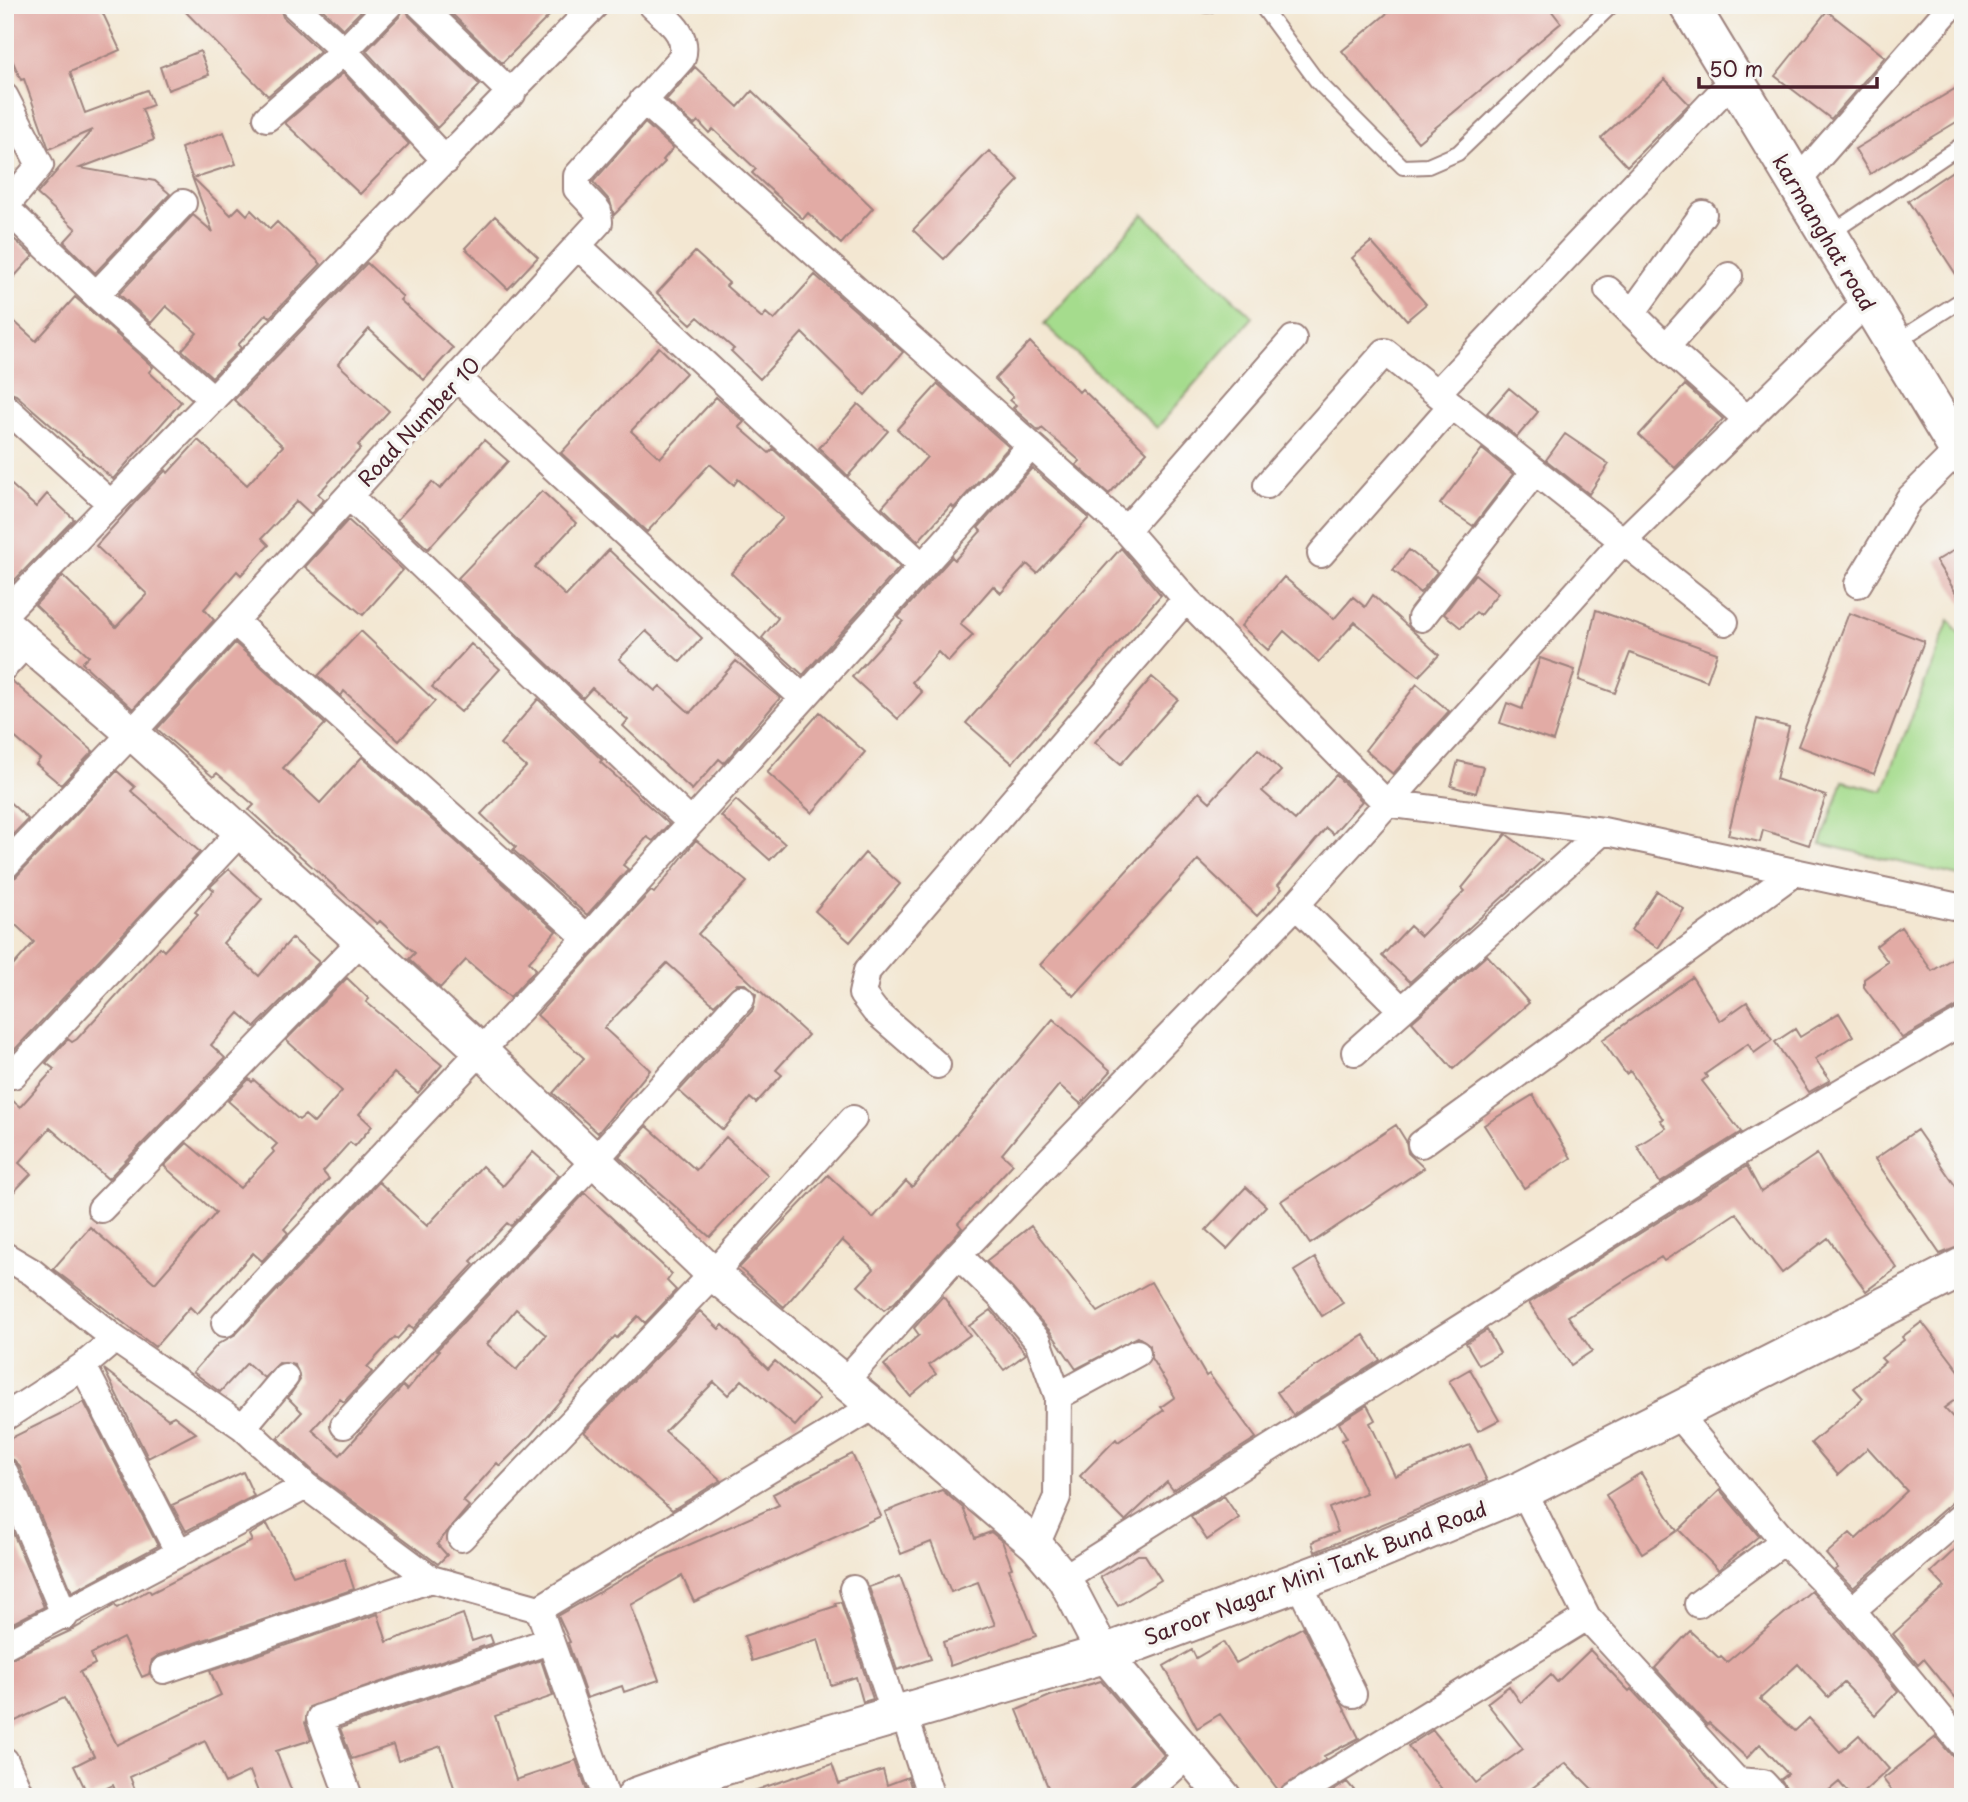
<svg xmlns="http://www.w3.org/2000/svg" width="1968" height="1802" viewBox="0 0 1968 1802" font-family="'Playpen Sans',sans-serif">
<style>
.green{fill:#a5dc8d;stroke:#787e5c;stroke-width:2}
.building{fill:#e2aba5;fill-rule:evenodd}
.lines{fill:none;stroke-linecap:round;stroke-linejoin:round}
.service-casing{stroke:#9e837e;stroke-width:18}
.minor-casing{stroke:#9e837e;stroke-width:30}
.tertiary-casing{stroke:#9e837e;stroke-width:37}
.secondary-casing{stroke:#9e837e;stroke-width:42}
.service{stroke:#fff;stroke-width:14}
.minor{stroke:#fff;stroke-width:26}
.tertiary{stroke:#fff;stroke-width:33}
.secondary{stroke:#fff;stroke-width:38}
.labels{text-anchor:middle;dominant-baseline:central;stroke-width:7;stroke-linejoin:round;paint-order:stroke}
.street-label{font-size:21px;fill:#4a1f2b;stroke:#f6f6f2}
</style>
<rect width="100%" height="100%" fill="#f6f6f2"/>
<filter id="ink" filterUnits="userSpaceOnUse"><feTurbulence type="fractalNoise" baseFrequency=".0143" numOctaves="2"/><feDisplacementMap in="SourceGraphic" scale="14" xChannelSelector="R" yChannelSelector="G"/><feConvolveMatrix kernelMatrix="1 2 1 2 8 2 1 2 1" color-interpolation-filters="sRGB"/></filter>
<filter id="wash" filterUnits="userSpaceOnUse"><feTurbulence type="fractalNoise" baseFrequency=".00686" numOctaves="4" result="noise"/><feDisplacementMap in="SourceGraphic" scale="28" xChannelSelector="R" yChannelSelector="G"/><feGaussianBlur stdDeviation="1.57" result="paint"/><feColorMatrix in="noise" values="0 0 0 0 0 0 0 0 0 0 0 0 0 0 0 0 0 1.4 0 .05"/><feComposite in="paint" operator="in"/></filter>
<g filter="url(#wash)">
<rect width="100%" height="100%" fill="#f3e7d2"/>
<path class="green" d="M1143,214L1253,317L1157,428L1044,324Z
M1949,620L1963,640V877L1821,844L1843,781L1883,791Z"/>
<g id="blocks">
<path class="building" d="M5,5H99L120,50L70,72L85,113L147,90L153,105L142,109L154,140L80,168L155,181L170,194L95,273L64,242L76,229L37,194L92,130L49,149L24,79L21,80L9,53L11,52L5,39Z
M179,5H279L283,17L320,51L268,96Z
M318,5H367L343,29Z
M405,5L409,16L480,85L437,128L366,51L400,16Z
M443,5H560L502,63Z
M1397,5H1547L1561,23L1418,142L1342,51Z
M1827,11L1885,57L1831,119L1775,76Z
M200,51L209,75L168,90L160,67Z
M695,67L738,107L752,91L873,208L841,244L808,213L803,219L752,173L756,169L713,129L709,133L698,121L694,125L666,100Z
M343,73L409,144L360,194L285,123Z
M1665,79L1689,104L1627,166L1601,138Z
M1963,84V118L1870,174L1855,149Z
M645,123L673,148L663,160L665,162L614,215L610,201L593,182Z
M224,132L236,164L193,178L231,215L239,207L247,215L251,210L270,229L277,222L321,264L270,317L266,314L238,345L241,348L212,377L182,350L197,333L166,306L151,323L119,294L193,215L213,232L181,148Z
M989,151L1019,180L944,259L913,230Z
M1963,164V285L1908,201Z
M495,216L538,257L508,289L465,248Z
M5,231L33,256L5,287Z
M1371,242L1426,304L1407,320L1352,258Z
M695,252L729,283L726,286L762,318L766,313L774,320L815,275L903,352L865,395L802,333L760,379L731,351L734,349L698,317L691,324L657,293Z
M367,263L403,297L400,300L453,348L424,380L369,329L338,364L389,411L358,445L361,448L318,494L324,499L311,514L297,501L262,538L269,545L241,575L237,571L204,609L214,620L133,709L82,663L89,656L35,605L63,576L116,627L147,594L96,546L137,500L166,470L168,473L198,440L247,485L283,446L234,400Z
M75,297L153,367L149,372L181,402L113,479L16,395L5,391V313L36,341Z
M1030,342L1079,392L1082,389L1147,452L1109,494L1076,465L1080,461L1042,428L1039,431L1013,408L1016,405L1010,400L1013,397L995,379Z
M659,347L686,373L631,431L660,458L716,397L744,422L739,427L769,453L773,449L900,567L803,675L762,638L778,618L731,573L783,518L738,479L734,485L710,464L647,532L561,453Z
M938,384L1009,447L954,508L951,505L918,541L882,507L927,457L897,429Z
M1685,385L1723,419L1675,468L1639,435Z
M1509,388L1538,412L1517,437L1487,413Z
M858,404L888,431L848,476L819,448Z
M1565,434L1609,464L1589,494L1546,460Z
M484,440L508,461L428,549L397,520L432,482L440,489Z
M1482,449L1513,474L1473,526L1440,504Z
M1032,468L1089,518L1037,573L1027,564L1001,593L993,586L960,624L973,635L948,662L938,652L912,682L922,692L898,719L852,677L903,621L898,617L952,557L955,560L981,531L978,528Z
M5,479L36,507L47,494L74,519L5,590Z
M542,491L576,523L535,567L566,596L609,550L702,638L680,662L646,631L619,659L655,691L660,686L690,713L736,661L780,698L724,763L719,759L692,790L623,726L628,720L592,688L583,698L458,578Z
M348,520L403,570L363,615L305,567Z
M1963,545V604L1936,561Z
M1121,548L1161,595L1012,763L966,723Z
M1409,550L1437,572L1420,593L1393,570Z
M1475,574L1498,593L1480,615L1476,612L1461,628L1444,614Z
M1284,577L1334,619L1353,597L1365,607L1373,595L1439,655L1419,676L1355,622L1319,662L1284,631L1268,650L1241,626Z
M1596,610L1717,653L1707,681L1630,653L1615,693L1579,680Z
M1849,613L1924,641L1874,774L1798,746Z
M361,631L435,701L399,741L344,691L341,696L318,676Z
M235,643L325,724L283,768L320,803L362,757L556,931L529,962L536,969L510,997L466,960L440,988L409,959L415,953L380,921L377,924L281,839L249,810L254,805L217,773L213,777L157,729Z
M471,644L500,669L461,712L432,687Z
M1540,658L1575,670L1553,741L1500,723L1507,703L1522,709Z
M1152,677L1178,699L1121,764L1095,742Z
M11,680L93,751L61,785L36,764L40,759L5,729V681Z
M1417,684L1449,711L1393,774L1365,750Z
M538,699L602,760L600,762L669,824L653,841L647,837L623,865L628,869L587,915L513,850L516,847L481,814L526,767L500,744Z
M820,712L865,752L812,813L767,772Z
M1757,719L1789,727L1776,779L1826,796L1809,845L1763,830L1760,842L1728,835Z
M1258,749L1281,771L1262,791L1295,820L1336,775L1362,801L1333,834L1326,828L1278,885L1282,889L1257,916L1198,860L1074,996L1040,965L1199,792L1210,802Z
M1458,761L1483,767L1476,793L1451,786Z
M117,771L135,787L131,791L200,852L5,1060V975L34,942L5,915V881L16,877Z
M5,798L28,819L5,843Z
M736,800L785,844L770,860L721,816Z
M1506,834L1542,861L1410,982L1382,956L1410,926L1421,936L1465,891L1462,888Z
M696,840L747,882L698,934L808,1035L776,1070L782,1075L756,1103L750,1098L723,1130L679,1091L753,1010L756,994L745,984H737L714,1005L667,963L604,1028L650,1070L598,1133L553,1093L584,1058L537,1015L651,891L654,893Z
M865,853L900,884L850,942L815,911Z
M229,869L262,899L223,943L259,976L292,938L319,962L255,1027L239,1013L211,1045L225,1058L108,1179L50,1128L19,1163L31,1174L5,1201V1094L20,1107L54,1069L46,1063L68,1039L72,1042L77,1039L160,947L164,951L198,914L195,912L214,890L210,887Z
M1657,891L1684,909L1658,948L1631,930Z
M1901,927L1932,971L1963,952V1003L1902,1038L1864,987V979L1888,962L1876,946Z
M1487,955L1529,1003L1453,1069L1412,1022Z
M1692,977L1720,1021L1747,1002L1772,1040L1754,1053L1748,1044L1705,1074L1707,1077L1702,1081L1741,1132L1660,1183L1637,1146L1666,1128L1660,1120L1663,1119L1630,1071L1626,1074L1602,1040Z
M347,978L369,999L366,1002L442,1065L418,1093L394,1073L359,1114L372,1126L355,1146L350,1142L323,1172L329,1179L284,1229L288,1233L262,1261L253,1253L197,1314L190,1307L155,1347L53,1269L90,1227L155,1283L216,1213L164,1166L187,1143L240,1188L274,1152L272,1149L277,1144L228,1101L249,1079L252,1082L254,1080L299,1120L305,1115L314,1123L342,1091L286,1040Z
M1839,1013L1853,1036L1815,1059L1830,1080L1809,1092L1775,1042L1795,1029L1800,1037Z
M1053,1019L1111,1071L1081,1104L1059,1085L1002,1154L1013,1164L958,1223L962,1228L895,1302L884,1310L858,1286L874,1269L842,1240L784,1307L739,1268L828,1175L873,1218L906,1181L912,1187Z
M1533,1095L1571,1158L1524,1188L1484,1125Z
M1396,1125L1406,1141L1408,1153L1424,1168L1310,1244L1281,1201Z
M647,1126L696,1170L726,1137L768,1175L710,1237L619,1157Z
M1917,1130L1963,1197V1245L1940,1254L1875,1159Z
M533,1152L559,1175L511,1226L507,1223L471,1261L474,1264L413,1329L409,1326L397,1339L395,1337L367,1367L372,1372L344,1402L340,1399L312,1430L340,1455L403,1386L407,1390L439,1351L437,1350L585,1193L672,1274L667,1281L676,1290L645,1323L638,1316L617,1338L615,1336L531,1435L500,1466L497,1463L463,1501L469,1506L437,1544L447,1555L438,1564L316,1474L278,1438L302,1412L288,1398L300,1380L295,1365L279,1363L264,1378L247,1363L220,1392L193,1372L218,1344L236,1334L379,1182L427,1226L482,1166L503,1186ZM516,1309L546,1335L516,1370L487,1344Z
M1817,1154L1832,1180L1897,1268L1866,1291L1828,1238L1782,1273L1736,1213L1664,1261L1661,1257L1568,1316L1592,1351L1571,1365L1529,1303L1747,1166L1761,1192Z
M1246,1187L1266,1206L1227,1249L1206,1230Z
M1031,1226L1098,1312L1151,1282L1206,1376L1209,1374L1256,1438L1173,1490L1167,1482L1125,1521L1080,1476L1116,1439L1118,1442L1164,1410L1161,1407L1175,1397L1151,1358L1150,1345L1138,1337L1076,1369L1050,1331L986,1261Z
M1315,1258L1343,1303L1322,1316L1294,1271Z
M943,1296L970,1335L929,1365L936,1374L910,1396L884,1365L919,1335L914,1328Z
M991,1310L1026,1354L1004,1370L969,1326Z
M700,1311L719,1329L723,1325L768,1369L775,1361L819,1399L795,1426L742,1380L728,1395L714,1382L665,1431L721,1480L672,1510L584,1432Z
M1922,1322L1963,1376V1394L1944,1408L1963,1428V1493L1853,1588L1835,1570L1838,1568L1826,1554L1850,1533L1856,1539L1907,1491L1868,1448L1838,1475L1811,1443L1863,1398L1854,1388L1885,1362L1881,1358L1904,1340L1902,1337Z
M1487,1330L1500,1353L1479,1365L1466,1343Z
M1364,1335L1380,1360L1293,1415L1277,1392Z
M104,1369L168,1419L174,1416L196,1433L148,1458Z
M1470,1369L1499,1420L1478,1431L1449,1381Z
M84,1402L158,1546L72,1592L20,1467L14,1460L5,1458V1441Z
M1367,1405L1375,1420L1370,1423L1395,1476L1470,1445L1487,1481L1315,1552L1312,1542L1338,1532L1329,1508L1366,1493L1342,1440L1347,1438L1339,1423Z
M852,1454L881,1516L694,1602L682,1576L631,1605L659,1680L624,1692L622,1686L587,1698L568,1643L570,1642L558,1616L657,1559L779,1505L773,1494Z
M243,1472L254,1496L186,1531L172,1505Z
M1641,1473L1677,1531L1642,1553L1606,1495Z
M942,1490L963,1508L975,1538L991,1532L1002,1541L1012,1568L1009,1569L1036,1636L950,1666L943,1642L995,1625L978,1582L951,1592L931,1542L901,1554L885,1512Z
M1720,1490L1759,1536L1718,1570L1679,1530Z
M1224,1496L1239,1518L1207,1540L1191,1516Z
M5,1514L44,1607L5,1627Z
M267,1524L293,1575L344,1558L354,1589L159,1655L152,1660L149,1674L142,1677L123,1638L91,1654L95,1664L80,1672L117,1745L221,1695L210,1671L378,1614L387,1642L463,1614L472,1641L490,1635L493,1643L309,1707L305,1723L311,1740L276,1751L294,1797H260L250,1771L225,1783L205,1741L130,1777L138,1797H118L113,1785L89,1797L74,1766L94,1756L64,1698L5,1726V1661L72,1630L115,1605L117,1608L149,1590L151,1593L252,1541L249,1535Z
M1963,1542V1707L1924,1659L1918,1665L1893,1634L1945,1587L1931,1572Z
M1138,1555H1145L1161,1580L1118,1606L1100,1577Z
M900,1576L931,1659L897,1670L869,1587Z
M1811,1591L1840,1621L1898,1691L1875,1715L1844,1683L1828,1697L1798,1664L1760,1699L1795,1731L1809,1718L1840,1752L1859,1735L1889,1769L1858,1797H1852L1839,1782L1821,1797H1791L1781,1779L1788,1774L1760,1744L1747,1758L1709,1723L1707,1725L1655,1668L1690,1631L1719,1658L1721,1656L1727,1662Z
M841,1602L873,1699L863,1702L856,1677L831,1685L818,1639L752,1661L744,1636L836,1606L835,1603Z
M1303,1627L1359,1738L1324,1756L1326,1759L1279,1791L1220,1714L1197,1728L1164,1666L1192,1650L1196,1658L1223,1642L1236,1663Z
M1590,1650L1629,1691L1631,1689L1685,1748L1723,1797H1600L1566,1763L1520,1797H1448L1408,1746L1433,1730L1476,1783L1523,1749L1487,1703L1509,1686L1521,1703L1551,1675L1557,1682Z
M541,1660L553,1696L495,1716L516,1780L576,1760L588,1794L579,1797H457L441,1746L398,1761L393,1745L352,1759L340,1728Z
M1101,1681L1164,1755L1131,1785L1126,1797H1052L1017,1710L1050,1696Z
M1936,1737L1951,1755L1963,1760V1797H1897L1883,1779Z
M832,1764L839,1784L883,1770L887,1785L908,1777L914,1797H746L745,1794Z
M1347,1782L1360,1797H1324Z"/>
</g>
</g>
<g filter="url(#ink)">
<use href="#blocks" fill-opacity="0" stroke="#9e837e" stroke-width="2"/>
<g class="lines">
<g class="service-casing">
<path id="service" d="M1206,5H1209
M1261,5L1317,81L1403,167L1428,166L1458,153L1612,5
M1831,233L1963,144
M1896,342L1963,299"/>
</g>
<g class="minor-casing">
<path id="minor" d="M294,5L344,51L446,161
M420,5L512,94
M5,97L40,165L5,207
M643,100L1126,530L1186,599L1386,803L1603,831L1963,908
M267,118L344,51L389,5
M1796,183L1952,5
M5,207L96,295L213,399
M579,247L922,566
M1608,290L1666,347L1748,420
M96,295L183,203
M1632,313L1703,214
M1666,347L1729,276
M458,379L802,697
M1437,393L1733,80
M5,407L111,504
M1267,485L1385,352L1725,622
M349,496L690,822
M1126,530L1293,339
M1321,554L1452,405
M1858,584L1909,499L1958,450
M5,613L595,5
M1421,618L1535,471
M234,621L587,938
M5,666L27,642
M5,866L132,733L599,222L598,211L577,189V176L682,58C689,33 668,21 652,5
M1296,905L1402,1010
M1355,1052L1603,831
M937,1065L875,1011L862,994L867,971L1186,599
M13,1075L241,831
M1421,1144L1795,872
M101,1209L361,941
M958,1255L1002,1298L1038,1341L1058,1396L1057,1497L1036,1545
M5,1256L32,1272L115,1339L243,1427L306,1486L431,1579L539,1609L606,1797
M225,1323L587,938L1030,447
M83,1366L179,1553
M843,1383L958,1255L1296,905L1623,541L1867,302
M1058,1396L1137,1353
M1676,1413L1784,1541L1852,1610L1963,1745
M5,1417L83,1366L115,1339
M344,1425L593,1162L741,999
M243,1427L285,1377
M5,1473L65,1616
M1523,1490L1587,1617L1737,1781L1763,1783L1776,1797
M461,1538L713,1274L853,1119
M1064,1578L1750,1145L1963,1021
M1298,1582L1353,1694
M853,1589L895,1714
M1698,1604L1784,1541
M539,1609L874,1406
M1852,1610L1963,1515
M5,1645L306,1486
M164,1670L431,1579
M903,1711L931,1797
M5,1761L21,1797
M349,1797L320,1718L549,1641
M1141,1797L1187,1756
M1293,1797L1587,1617"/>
</g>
<g class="tertiary-casing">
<path id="tertiary" d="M5,624L132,733L361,941L480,1050L713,1274L874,1406L1036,1545L1064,1578L1104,1654L1224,1797"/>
</g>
<g class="secondary-casing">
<path id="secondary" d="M1689,5L1963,457
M636,1797L722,1766L1104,1654L1356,1560L1523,1490L1963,1267"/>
</g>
<use href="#service" class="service"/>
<use href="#minor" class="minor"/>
<use href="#tertiary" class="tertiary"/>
<use href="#secondary" class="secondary"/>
</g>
</g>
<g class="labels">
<g class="street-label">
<text transform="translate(1825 232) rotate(59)">karmanghat road</text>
<text transform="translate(418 421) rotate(-47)">Road Number 10</text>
<text transform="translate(1315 1572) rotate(-21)">Saroor Nagar Mini Tank Bund Road</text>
</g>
</g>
<rect width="1968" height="1802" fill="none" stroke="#f6f6f2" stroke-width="28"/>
<path d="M1699 77v10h178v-10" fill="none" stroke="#4a1f2b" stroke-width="3.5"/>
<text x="1709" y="77" font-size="21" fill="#4a1f2b" stroke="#f6f6f2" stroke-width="5" paint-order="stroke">50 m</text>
</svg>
